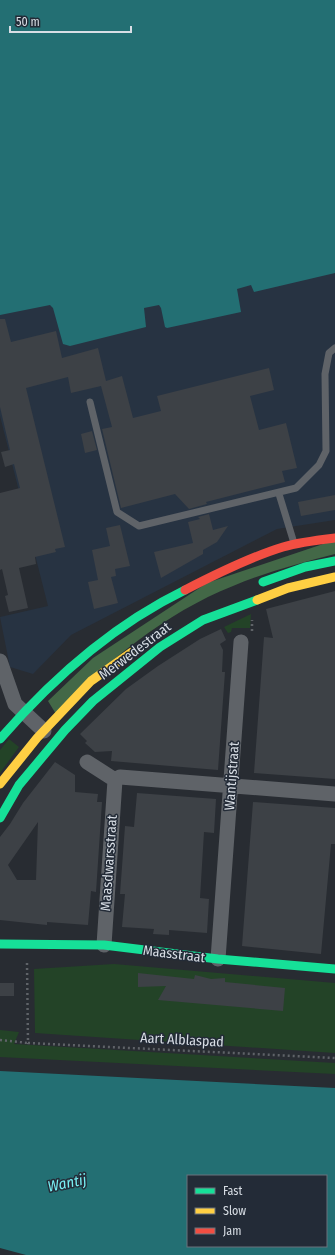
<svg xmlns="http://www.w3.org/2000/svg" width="335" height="1255" viewBox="0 0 335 1255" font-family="'Fira Sans Condensed',sans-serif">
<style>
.built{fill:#273342}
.green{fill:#234327}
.forest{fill:#436847}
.water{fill:#236f73;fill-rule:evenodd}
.building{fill:#3d4146;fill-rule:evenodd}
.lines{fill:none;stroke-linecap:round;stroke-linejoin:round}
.path{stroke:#5f6368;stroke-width:2.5;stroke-dasharray:2 3;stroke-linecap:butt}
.lane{stroke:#5f6368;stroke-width:7}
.street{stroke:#5f6368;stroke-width:15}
.fast{stroke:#16e098;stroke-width:9}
.slow{stroke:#ffcf43;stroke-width:9}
.jam{stroke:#f24e42;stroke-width:9}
.labels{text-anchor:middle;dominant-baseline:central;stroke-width:3;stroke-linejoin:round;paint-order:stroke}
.street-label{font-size:14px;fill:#d8dee5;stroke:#232b37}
.water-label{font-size:15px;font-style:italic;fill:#78eef2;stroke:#232b37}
</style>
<rect width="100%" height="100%" fill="#282c32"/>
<path class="built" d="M335,220V520L277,529L71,635L33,674L10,667L0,617L48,606L0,416V311Z"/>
<path class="green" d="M251,614L250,628H232L231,632L228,633L224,627Z
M9,739L19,747L0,773V750Z
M114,964L335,983V1053L35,1033L34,969Z
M0,1030L19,1032L14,1044L335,1063V1074L0,1057Z"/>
<path class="forest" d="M335,540V554C301,563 266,572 233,586C165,613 106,662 56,714L48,701L93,658L207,583Z"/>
<path class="water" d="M0,0H335V273L254,292L251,285L237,289L241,312L167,328L165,327L161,308L159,305L144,308L146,327L70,346L63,344L53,308L50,305L0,315Z
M0,1071L335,1088V1255H26L0,1248ZM188,1176H326V1246H188Z"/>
<path class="building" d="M0,319H5L11,342L56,331L62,358L98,348L106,381L122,376L133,418L161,411L157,396L269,368L274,390L250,396L259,430L286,423L297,468L282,471L285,482L206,502L207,504L189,509L175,494L121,508L102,429L112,427L101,386L71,393L68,377L26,388L65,547L55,549L56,552L35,557L36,564L19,568L28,608L9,612L5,596L8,595L2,569L0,570V493L20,488L14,464L5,467L1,452L10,450L0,407Z
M92,431L97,450L85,453L81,434Z
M335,495V510L301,516L298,502Z
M209,514L213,530L228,526L217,542L203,550V554L161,578L154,552L193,543L188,522L200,519L198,517Z
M120,525L130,566L115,569L116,576L111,577L118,603L94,609L88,582L98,580L92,550L110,546L106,528Z
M335,591V779L254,773L264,637L273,638L266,609Z
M221,629L226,640L220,644L223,650L222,672H225L218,770L111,761L112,751L95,752L85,743L87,741L80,734L126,689L158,666L200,639Z
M55,762L75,775V792L98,794L97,802H102L96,892L91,891L88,925L47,922V925L0,920V837L10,824L23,803ZM38,822L36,880H17L8,865Z
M137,793L216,799L214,833L204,832L200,898L209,899L207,933L169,930V935L153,934L154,929L122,927L125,894H120L125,826L134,827Z
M253,802L335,808V844H331L321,954L242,946Z
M138,973L194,979L195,975L211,979L225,978V982L285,988L283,1011L158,1000L166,986L138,987Z
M0,983H14V996H0Z"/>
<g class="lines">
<path class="path" d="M252,631V620
M27,963L28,1043L335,1058
M0,1040L28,1043"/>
<path class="lane" d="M90,402L117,512L139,526L296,488L319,465L326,451L325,374L329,353L335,348
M279,494L294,543"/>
<path class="street" d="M0,661L15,704L44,731
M87,762L115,780
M115,780L120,777L335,794
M104,945L115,780
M218,959L241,642"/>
<path class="fast" d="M263,582L305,567L335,561
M0,739C52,679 113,625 185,590
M0,818L19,785L65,730L93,701L160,647L203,620L257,600
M0,944L104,945L218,959L335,969"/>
<path class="slow" d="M257,600L288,588L335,577
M0,784L37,738L91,681L132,652"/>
<path class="jam" d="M185,590C216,574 250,557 283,547C300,542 318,540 335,538"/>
</g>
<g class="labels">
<g class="street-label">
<text transform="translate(135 651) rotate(-37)">Merwedestraat</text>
<text transform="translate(232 776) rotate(-86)">Wantijstraat</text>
<text transform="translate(109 863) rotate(-86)">Maasdwarsstraat</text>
<text transform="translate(174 954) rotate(7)">Maasstraat</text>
<text transform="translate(182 1040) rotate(3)">Aart Alblaspad</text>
</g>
<g class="water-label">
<text transform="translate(67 1183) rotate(-11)">Wantij</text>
</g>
</g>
<rect x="187" y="1175" width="140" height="72" fill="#232b37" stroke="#6b737d"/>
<rect x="195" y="1188" width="20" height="6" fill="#16e098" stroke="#6b737d"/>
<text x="223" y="1195" font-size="12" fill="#d8dee5">Fast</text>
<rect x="195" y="1208" width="20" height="6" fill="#ffcf43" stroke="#6b737d"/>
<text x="223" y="1215" font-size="12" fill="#d8dee5">Slow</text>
<rect x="195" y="1228" width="20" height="6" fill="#f24e42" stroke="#6b737d"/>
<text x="223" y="1235" font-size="12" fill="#d8dee5">Jam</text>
<path d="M10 26v6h121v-6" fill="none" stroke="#d8dee5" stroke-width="2"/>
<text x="16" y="26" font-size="12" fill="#d8dee5" stroke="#232b37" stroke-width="3" paint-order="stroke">50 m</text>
</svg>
